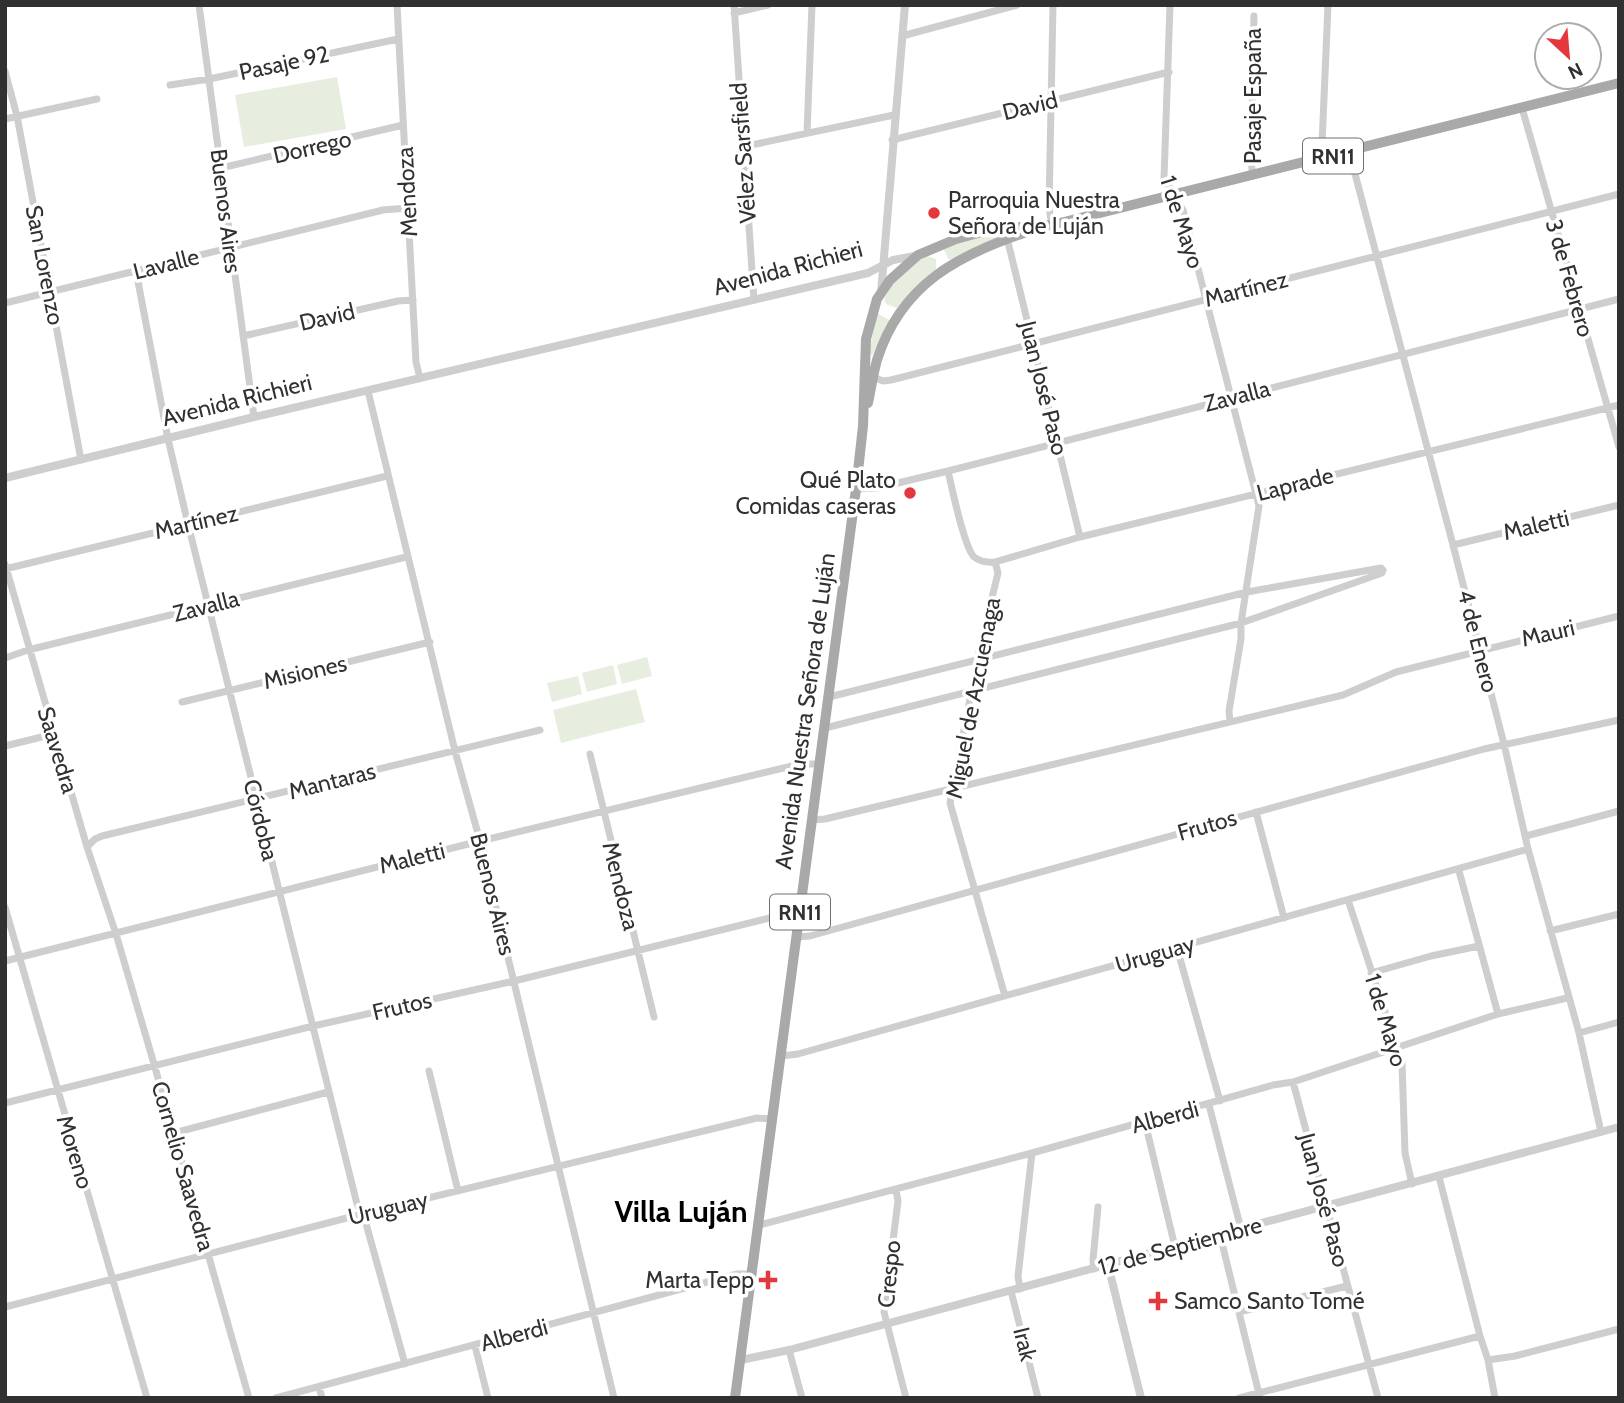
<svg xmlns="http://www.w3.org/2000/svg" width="1624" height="1403" viewBox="0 0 1624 1403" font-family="Cabin,sans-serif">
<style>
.green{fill:#e7eee0}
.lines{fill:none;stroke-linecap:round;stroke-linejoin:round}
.minor{stroke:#cecece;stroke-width:7}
.tertiary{stroke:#cecece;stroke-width:8}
.primary{stroke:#a9a9a9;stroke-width:10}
.poi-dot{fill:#e4383f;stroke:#fff;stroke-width:2.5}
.labels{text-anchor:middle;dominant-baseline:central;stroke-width:7;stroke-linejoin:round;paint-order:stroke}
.shield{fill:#fff;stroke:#6f6f6f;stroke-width:2}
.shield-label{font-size:21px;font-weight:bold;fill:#313131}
.street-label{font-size:23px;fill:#313131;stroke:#fff}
.poi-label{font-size:23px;fill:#313131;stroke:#fff;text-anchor:start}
.district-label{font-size:30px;font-weight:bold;fill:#000;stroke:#fff}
</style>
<rect width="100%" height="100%" fill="#fff"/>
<path class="green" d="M337,77L346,129L244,147L235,95Z
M1007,232V234L949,260L943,248L979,236Z
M927,256L936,259V270L897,308L886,304L884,300C892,281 908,263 927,256Z
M877,313L891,321L872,356L869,352Z
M647,657L652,676L622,684L617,665Z
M613,665L617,684L587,692L582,673Z
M578,676L582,694L552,702L547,683Z
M636,689L645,722L561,743L553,710Z"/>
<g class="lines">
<path class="minor" d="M199,5L254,417
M397,5L416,362L420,378
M734,5L754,300
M1170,5L1164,178L1183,210L1259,506L1241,623V639L1229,711L1230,722
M734,13L768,5
M902,36L1017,5
M5,71L17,116L81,460
M170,85L209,79L398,39
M1522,108L1619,447
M5,119L97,99
M807,133L812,5
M892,140L1169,72
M742,147L894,115
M1349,151L1453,545L1504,744L1528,849L1579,1033L1601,1132
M1323,158L1322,144L1328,5
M221,168L403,125
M1253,176L1251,162L1254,16
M1052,225L1049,208L1053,5
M1007,238L1080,537
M136,271L168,439L188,524L357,1204L365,1220L405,1364
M5,303L383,210L408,208
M243,336L398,301L413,300
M873,377L883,381L891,380L1619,194
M368,391L455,751L480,841L614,1398
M948,471C952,488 964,547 974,557C981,562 987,563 995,562L1080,537L1619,405
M856,489L877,488L948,471L1619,299
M1453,545L1619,505
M995,562L998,573L980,647L950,803L1005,996
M5,564L87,847L116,934L154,1064L249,1398
M5,569L387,476
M5,658L28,650L406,557
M829,697L1247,592L1381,568L1383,570
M182,702L430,642
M825,728L1241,623L1382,573L1383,570
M5,746L54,734
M590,754L654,1017
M1256,812L1284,918
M812,820L825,819L1343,695L1396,672L1619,616
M1526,836L1619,811
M87,847L95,839L102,836L540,730
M1459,871L1498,1014
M1348,900L1402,1063L1405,1153L1412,1184
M5,907L147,1398
M1550,931L1619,914
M796,937L810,936L1484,749L1619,720
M1177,948L1220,1101
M5,961L480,841L800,764H819
M1371,973L1431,956L1479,946
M1579,1033L1619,1022
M781,1056L798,1054L1528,849
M429,1071L458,1191
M1293,1082L1378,1398
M5,1103L313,1026L514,981L782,915H799
M1209,1105L1241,1229
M1145,1122L1175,1247
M174,1133L328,1092
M1439,1177L1480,1336L1488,1360L1495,1398
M896,1190L898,1201L884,1312L906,1398
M760,1225L1032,1153L1273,1085L1293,1082L1498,1014L1567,998
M1220,1235L1260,1398
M1094,1269L1093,1260L1098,1207
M1020,1289L1018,1276L1032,1153
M1011,1291L1038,1398
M5,1307L362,1214L757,1118L772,1119
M1239,1312L1347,1286
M475,1346L488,1398
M789,1350L802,1398
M1488,1360L1515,1356L1619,1329
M319,1387L322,1398
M276,1398L737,1274H753
M1239,1398L1480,1336"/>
<path class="tertiary" d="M881,293L905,5
M5,478L254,417L868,273L893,260L915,256
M1108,1265L1141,1398
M741,1360L789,1350L1619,1127"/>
<path class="primary" d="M868,403C871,389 873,374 877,360C901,284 959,254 1030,231
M735,1398L856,489L863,426L866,339L877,299L890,280L918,255L956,239L993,229L1052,225L1619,83"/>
</g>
<g class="poi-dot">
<circle cx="934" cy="213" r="7"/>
<circle cx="910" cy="493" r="7"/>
<path d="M764.5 1269.5h7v7h7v7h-7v7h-7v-7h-7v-7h7z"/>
<path d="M1154.5 1290.5h7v7h7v7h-7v7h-7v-7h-7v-7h7z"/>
</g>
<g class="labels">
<g class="shield">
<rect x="1303" y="138.5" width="60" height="35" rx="5"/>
<rect x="770" y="894.5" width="60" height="35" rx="5"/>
</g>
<g class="shield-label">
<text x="1333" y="156">RN11</text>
<text x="800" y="912">RN11</text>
</g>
<g class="street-label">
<text transform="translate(284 63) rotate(-12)">Pasaje 92</text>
<text transform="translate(1253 96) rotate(-90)">Pasaje España</text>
<text transform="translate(1030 106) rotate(-14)">David</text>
<text transform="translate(312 147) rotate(-13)">Dorrego</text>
<text transform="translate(743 153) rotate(-94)">Vélez Sarsfield</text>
<text transform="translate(407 192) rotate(-93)">Mendoza</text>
<text transform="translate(226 211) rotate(83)">Buenos Aires</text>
<text transform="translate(1182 222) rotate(72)">1 de Mayo</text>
<text transform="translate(166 264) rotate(-14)">Lavalle</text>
<text transform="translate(45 265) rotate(79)">San Lorenzo</text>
<text transform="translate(788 268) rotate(-15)">Avenida Richieri</text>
<text transform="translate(1570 278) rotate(74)">3 de Febrero</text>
<text transform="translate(1246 289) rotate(-14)">Martínez</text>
<text transform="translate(327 317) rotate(-13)">David</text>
<text transform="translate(1044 388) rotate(76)">Juan José Paso</text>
<text transform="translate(1237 396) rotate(-14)">Zavalla</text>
<text transform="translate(237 400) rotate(-14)">Avenida Richieri</text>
<text transform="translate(1295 484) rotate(-14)">Laprade</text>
<text transform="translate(196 522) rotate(-13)">Martínez</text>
<text transform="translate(1536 525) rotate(-13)">Maletti</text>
<text transform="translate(206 606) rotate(-14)">Zavalla</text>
<text transform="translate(1548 633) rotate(-13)">Mauri</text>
<text transform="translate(1478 641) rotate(76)">4 de Enero</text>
<text transform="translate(305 672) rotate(-13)">Misiones</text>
<text transform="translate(973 698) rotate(-79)">Miguel de Azcuenaga</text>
<text transform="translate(805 711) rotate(-82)">Avenida Nuestra Señora de Luján</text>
<text transform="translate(58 750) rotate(73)">Saavedra</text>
<text transform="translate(332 781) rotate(-14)">Mantaras</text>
<text transform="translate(261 820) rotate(76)">Córdoba</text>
<text transform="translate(1207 825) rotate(-16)">Frutos</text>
<text transform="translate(412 858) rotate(-14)">Maletti</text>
<text transform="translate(621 886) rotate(76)">Mendoza</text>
<text transform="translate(493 894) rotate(76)">Buenos Aires</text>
<text transform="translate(1155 954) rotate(-16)">Uruguay</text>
<text transform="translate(402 1006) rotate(-13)">Frutos</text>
<text transform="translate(1386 1020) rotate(73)">1 de Mayo</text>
<text transform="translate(1165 1117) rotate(-15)">Alberdi</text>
<text transform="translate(75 1152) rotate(73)">Moreno</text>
<text transform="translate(183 1166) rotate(74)">Cornelio Saavedra</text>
<text transform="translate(1324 1200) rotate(75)">Juan José Paso</text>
<text transform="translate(388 1208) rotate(-13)">Uruguay</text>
<text transform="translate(1180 1246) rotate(-15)">12 de Septiembre</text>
<text transform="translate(889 1274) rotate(-84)">Crespo</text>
<text transform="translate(514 1335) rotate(-15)">Alberdi</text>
<text transform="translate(1025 1344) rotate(76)">Irak</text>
</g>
<g class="poi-label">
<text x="948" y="200">Parroquia Nuestra<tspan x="948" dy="26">Señora de Luján</tspan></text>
<text x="896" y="480" text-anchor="end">Qué Plato<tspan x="896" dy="26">Comidas caseras</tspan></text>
<text x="754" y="1280" text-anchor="end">Marta Tepp</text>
<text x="1174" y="1301">Samco Santo Tomé</text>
</g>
<g class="district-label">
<text x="681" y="1211">Villa Luján</text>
</g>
</g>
<rect width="1624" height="1403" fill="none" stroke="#313131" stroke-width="14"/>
<g transform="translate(1568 56) rotate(154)"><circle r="33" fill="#ffffff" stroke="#adadad" stroke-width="2"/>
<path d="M0-5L12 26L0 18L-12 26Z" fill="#e4383f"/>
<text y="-10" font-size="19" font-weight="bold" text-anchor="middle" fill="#313131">N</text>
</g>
</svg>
